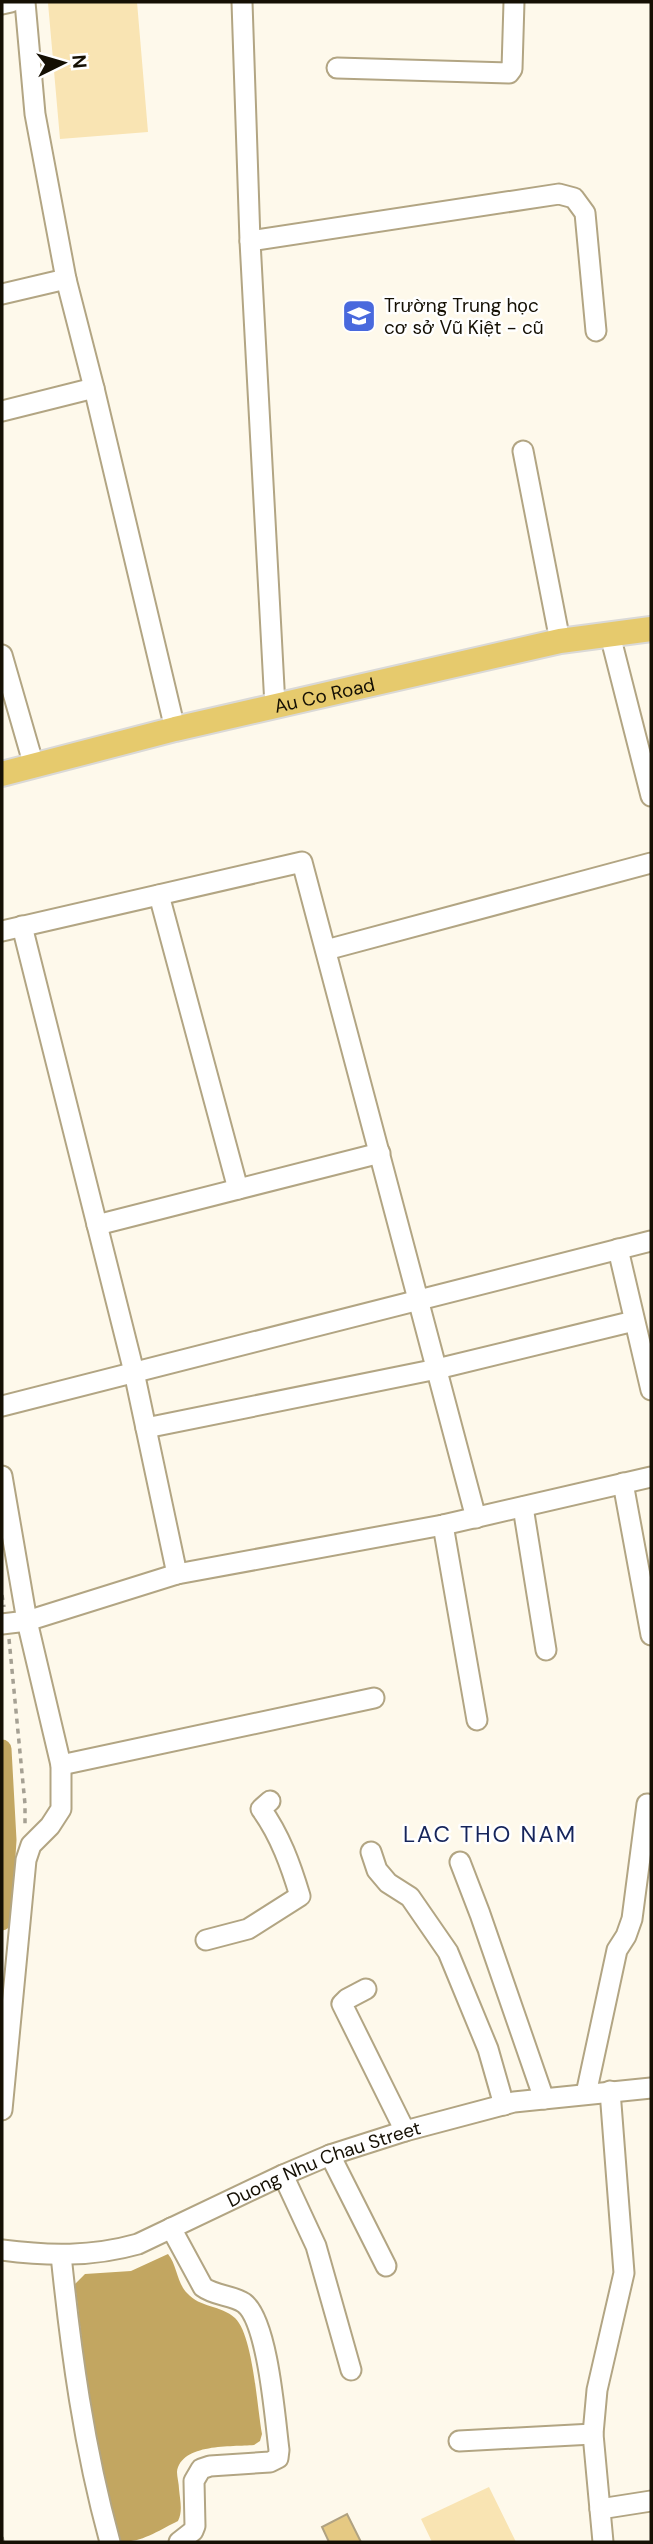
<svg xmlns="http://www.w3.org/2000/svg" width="653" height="2544" viewBox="0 0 653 2544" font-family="'DM Sans',sans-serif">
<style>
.green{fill:#f9e4b3}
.water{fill:#c2a661}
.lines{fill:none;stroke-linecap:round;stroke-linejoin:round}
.canal{stroke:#c2a661;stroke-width:19}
.building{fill:#e5c983;stroke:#b0a281;stroke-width:2}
.minor-casing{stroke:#b2a583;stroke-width:23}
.major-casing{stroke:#dad9d7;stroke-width:28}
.path{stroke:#a5a093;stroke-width:3.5;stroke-dasharray:5 5;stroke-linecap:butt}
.minor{stroke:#fff;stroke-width:19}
.major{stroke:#e6ca6d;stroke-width:24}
.labels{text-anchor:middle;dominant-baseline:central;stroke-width:5;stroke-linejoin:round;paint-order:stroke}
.poi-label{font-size:19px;fill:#151004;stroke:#fff;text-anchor:start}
.street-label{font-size:19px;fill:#151004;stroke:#fff}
.quarter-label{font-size:23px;letter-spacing:2px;fill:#16255b;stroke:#fff}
</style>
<rect width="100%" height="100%" fill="#fef9eb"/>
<path class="green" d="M137,2L148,132L60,139L48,3Z
M489,2487L516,2542H432L421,2519Z"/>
<path class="water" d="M168,2254C177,2265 177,2283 187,2293C200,2308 221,2305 235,2318C253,2335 257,2407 262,2434L260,2441L254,2445C232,2447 181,2443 177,2472C177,2477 179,2484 179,2489C180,2500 183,2511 178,2521C161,2529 140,2544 121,2541L116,2533L91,2416L75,2284L85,2274L131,2271Z"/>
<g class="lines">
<path class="canal" d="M2,1749L7,1840L2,1921"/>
</g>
<path class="building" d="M347,2514L361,2542H329L322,2527Z"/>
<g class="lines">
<g class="minor-casing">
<g id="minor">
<path d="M25,2L35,114L66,279L94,388L175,729"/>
<path d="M242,2L250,241L275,706"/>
<path d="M2,4L11,2"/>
<path d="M337,68L509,73L512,69L514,2"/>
<path d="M250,241L559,194L574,198L585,213L596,331"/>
<path d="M2,294L66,279"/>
<path d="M2,411L94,388"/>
<path d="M523,451L560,641"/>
<path d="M610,635L651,796"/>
<path d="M2,655L34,766"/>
<path d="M159,895L238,1189"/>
<path d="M22,926L134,1372L177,1574"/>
<path d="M2,931L302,862L476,1518"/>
<path d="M326,950L651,863"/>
<path d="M97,1225L380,1153"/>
<path d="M618,1249L651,1390"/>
<path d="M2,1406L651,1241"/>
<path d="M146,1428L437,1369L634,1321"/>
<path d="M2,1476L27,1621L61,1765V1809L50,1826L31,1845L26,1860L2,2110"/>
<path d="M623,1483L651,1635"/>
<path d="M523,1507L546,1650"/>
<path d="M443,1525L477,1720"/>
<path d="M2,1624L27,1621L177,1574L443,1525L651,1477"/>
<path d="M61,1765L374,1698"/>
<path d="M371,1852L377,1870L388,1883L410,1897L448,1952L488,2049L504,2105"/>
<path d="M460,1862L480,1914L544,2099"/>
<path d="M206,1940L248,1929L300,1896C291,1866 280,1835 261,1809L270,1801"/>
<path d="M366,1989L347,1999L342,2004L405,2131"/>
<path d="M586,2094L617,1950L626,1936L632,1919L647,1804"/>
<path d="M330,2155L386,2266"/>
<path d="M283,2175L316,2246L351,2370"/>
<path d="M171,2228L203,2287C215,2296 232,2295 244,2303C268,2321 275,2419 279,2450L278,2458L270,2462L210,2466L201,2469L194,2481L195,2526L193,2531L179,2542"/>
<path id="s1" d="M2,2250C48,2256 92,2257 138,2244L283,2175L330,2155L405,2131L514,2102L651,2088"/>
<path d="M61,2255C71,2352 84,2448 110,2542"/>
<path d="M459,2441L593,2434"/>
<path d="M600,2509L651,2501"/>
<path d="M603,2542L593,2434L597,2390L624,2273L610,2091"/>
</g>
</g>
<g class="major-casing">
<g id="major">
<path id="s2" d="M2,774L175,729L560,641L651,629"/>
</g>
</g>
<path class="path" d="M2,1595L4,1607
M9,1639L25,1804V1826
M2,2537L3,2542"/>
<use href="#minor" class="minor"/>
<use href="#major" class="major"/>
</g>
<defs>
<g id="school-square" transform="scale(1.75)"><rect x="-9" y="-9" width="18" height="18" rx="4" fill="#4969dd" stroke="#fff"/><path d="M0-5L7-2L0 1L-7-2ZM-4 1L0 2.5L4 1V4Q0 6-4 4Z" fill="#fff"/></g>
</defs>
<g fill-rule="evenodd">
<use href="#school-square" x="359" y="316"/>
</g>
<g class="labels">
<g class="poi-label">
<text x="384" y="305">Trường Trung học<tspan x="384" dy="22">cơ sở Vũ Kiệt - cũ</tspan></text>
</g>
<g class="street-label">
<text stroke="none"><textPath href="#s2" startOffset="332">Au Co Road</textPath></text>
<text stroke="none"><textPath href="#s1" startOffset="340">Duong Nhu Chau Street</textPath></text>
</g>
<g class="quarter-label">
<text x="490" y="1834">LAC THO NAM</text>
</g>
</g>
<rect width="653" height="2544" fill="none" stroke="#151004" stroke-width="7"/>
<g transform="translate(63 63) rotate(85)" stroke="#ffffff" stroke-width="5" paint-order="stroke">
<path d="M0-5L12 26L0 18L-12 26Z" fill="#151004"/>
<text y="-10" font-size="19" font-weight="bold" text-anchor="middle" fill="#151004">N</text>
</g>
</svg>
